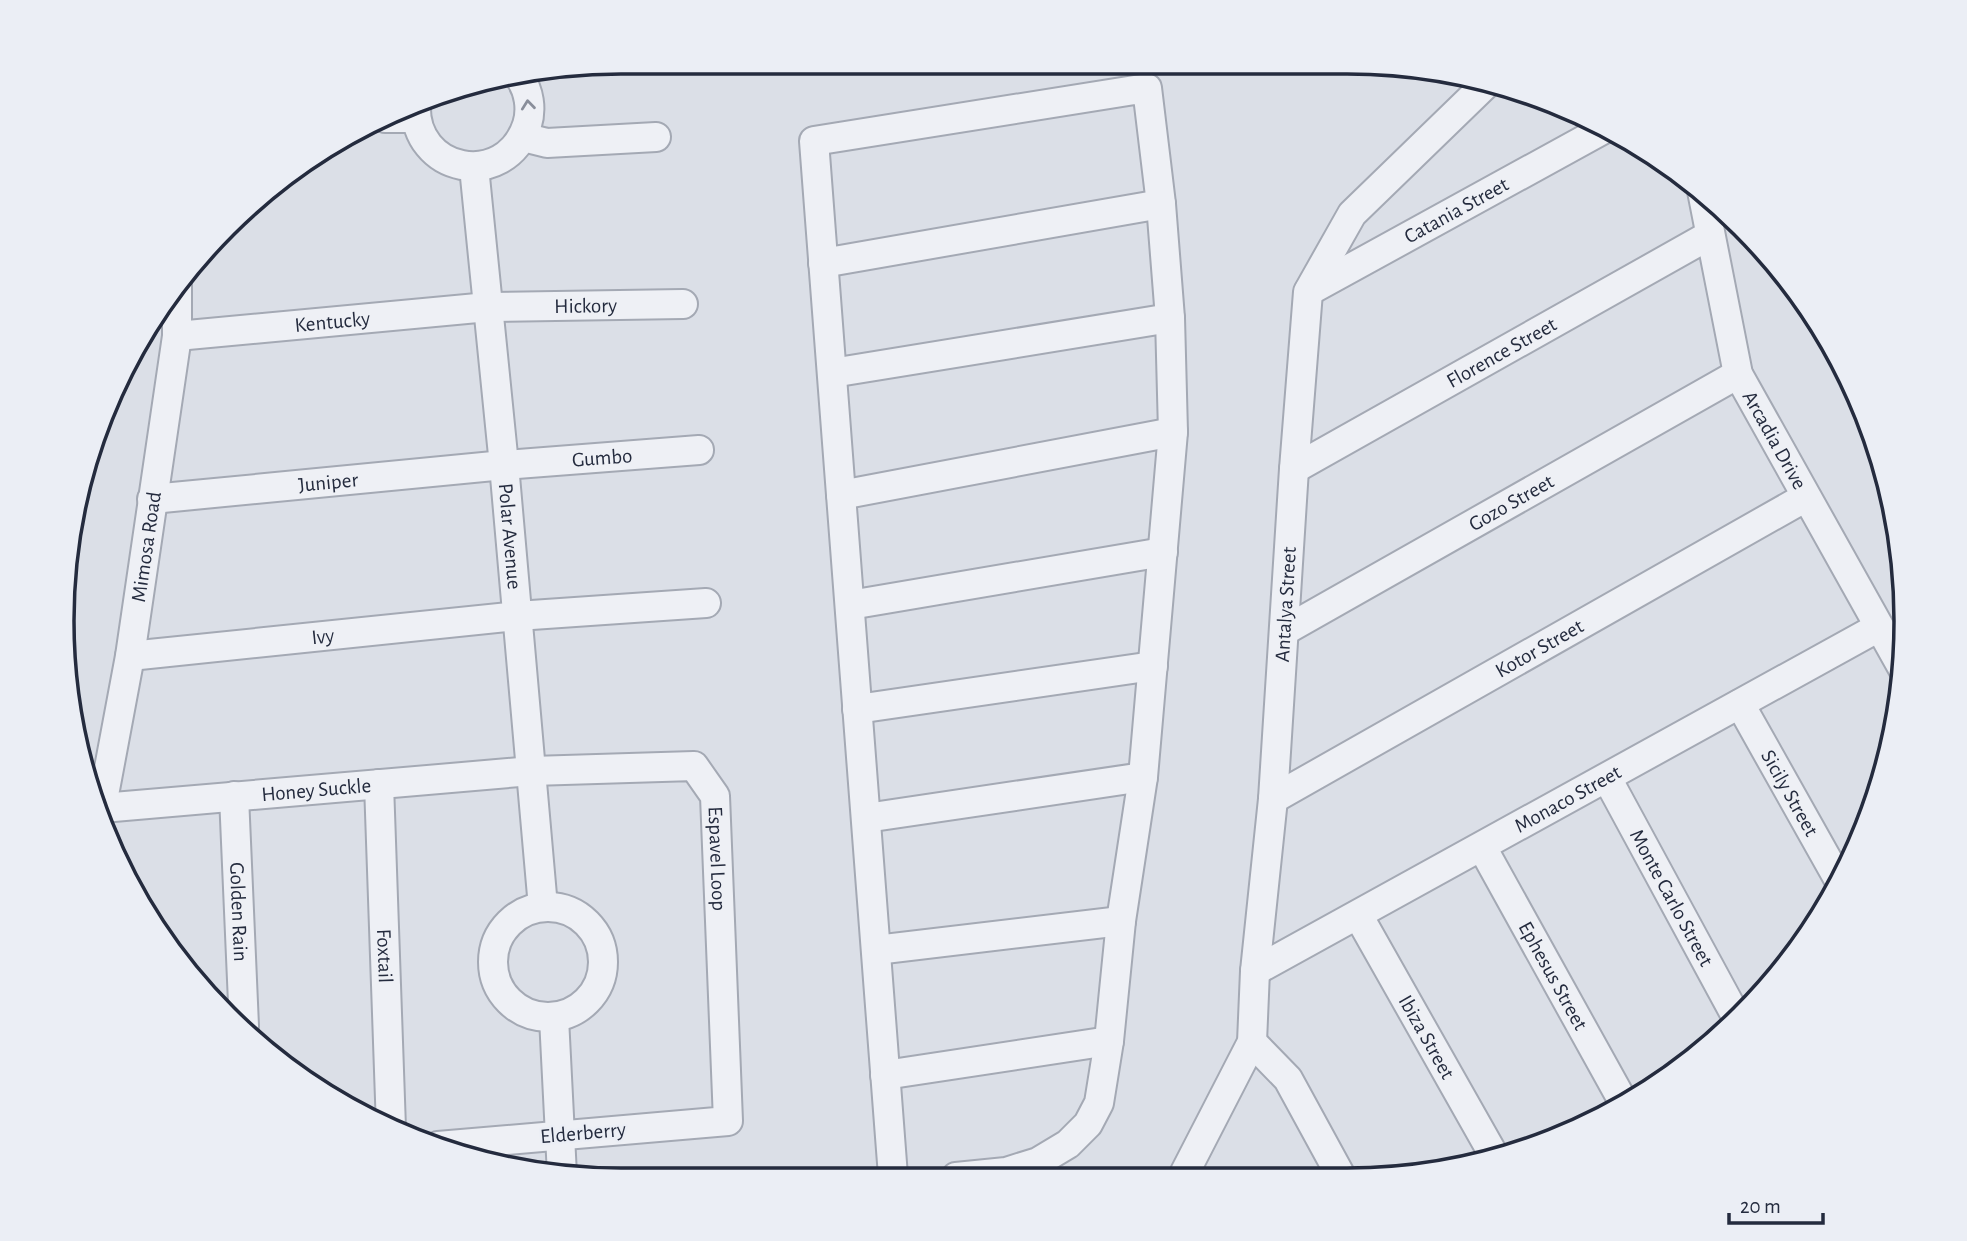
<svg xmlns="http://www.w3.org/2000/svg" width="1967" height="1241" viewBox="0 0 1967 1241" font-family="'Alegreya Sans',sans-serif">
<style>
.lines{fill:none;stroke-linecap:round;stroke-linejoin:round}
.street-casing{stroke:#a4a9b4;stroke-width:32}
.street{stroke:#eef0f5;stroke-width:28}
.oneway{stroke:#898e9a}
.labels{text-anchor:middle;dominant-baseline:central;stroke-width:5;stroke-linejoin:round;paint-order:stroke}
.street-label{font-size:21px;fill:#242b3e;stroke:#ebeef5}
.rim{fill:none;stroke:#242b3e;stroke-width:3.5}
</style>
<rect width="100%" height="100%" fill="#dbdfe7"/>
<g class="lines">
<g class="street-casing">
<g id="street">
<path d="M416,103C412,173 505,191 527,125C532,109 529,91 520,78"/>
<path d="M385,118H415"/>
<path d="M523,137L547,143L656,137"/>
<path id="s1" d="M474,167L504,465L543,907"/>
<path id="s2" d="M1702,191L1738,374L1903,669"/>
<path d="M823,263L1161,204"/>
<path id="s3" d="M1309,291L1604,129"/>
<path id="s4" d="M177,336L488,307L683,304"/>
<path d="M832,373L1170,318"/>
<path id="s5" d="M1294,469L1710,235"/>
<path d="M841,495L1173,432"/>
<path id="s6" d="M152,499L504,465L699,450"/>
<path d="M850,605L1163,552"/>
<path id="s7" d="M1284,631L1738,374"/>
<path id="s8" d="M130,656L517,616L706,603"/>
<path id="s9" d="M1740,704L1840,882"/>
<path d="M857,709L1153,666"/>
<path id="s10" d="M1607,778L1737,1018"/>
<path id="s11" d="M379,784L391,1128"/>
<path id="s12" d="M234,796L244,1026"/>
<path id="s13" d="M1273,799L1806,497"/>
<path id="s14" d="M102,808L532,771L694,766L715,796L728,1121L438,1146"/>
<path id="s15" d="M101,811L130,656L177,336V280"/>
<path d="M866,818L1143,777"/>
<path id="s16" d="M1482,847L1625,1105"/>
<circle cx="548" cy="962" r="55"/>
<path id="s17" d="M1358,915L1496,1159"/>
<path d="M876,950L1121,921"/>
<path id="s18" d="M1255,971L1879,627"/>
<path d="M554,1018L562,1175"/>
<path d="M1252,1042L1288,1079L1342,1178"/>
<path d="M885,1075L1109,1041"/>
<path d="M893,1176L814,141L1147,88L1161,204L1170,318L1173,432L1143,777L1121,921L1109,1041L1099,1103L1088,1124L1068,1144L1038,1162L1006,1172L956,1177"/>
<path id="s19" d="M1182,1178L1252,1042L1255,971L1273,799L1294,469L1308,292L1352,214L1486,84"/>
</g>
</g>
<use href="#street" class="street"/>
</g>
<defs><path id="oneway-chevron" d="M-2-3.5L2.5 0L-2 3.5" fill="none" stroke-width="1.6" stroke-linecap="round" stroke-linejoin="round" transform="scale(1.75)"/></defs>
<use class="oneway" href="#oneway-chevron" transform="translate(528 105) rotate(-96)"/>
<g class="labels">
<g class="street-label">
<text stroke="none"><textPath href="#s3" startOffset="168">Catania Street</textPath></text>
<text stroke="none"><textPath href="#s4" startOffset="410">Hickory</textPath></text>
<text stroke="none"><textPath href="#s4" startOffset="156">Kentucky</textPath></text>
<text stroke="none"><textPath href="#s5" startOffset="238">Florence Street</textPath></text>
<text stroke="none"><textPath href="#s2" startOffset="262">Arcadia Drive</textPath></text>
<text stroke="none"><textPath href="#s6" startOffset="452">Gumbo</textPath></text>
<text stroke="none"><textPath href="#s6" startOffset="177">Juniper</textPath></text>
<text stroke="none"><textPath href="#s7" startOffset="261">Gozo Street</textPath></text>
<text stroke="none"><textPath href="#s1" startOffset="371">Polar Avenue</textPath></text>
<text stroke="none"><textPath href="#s15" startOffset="268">Mimosa Road</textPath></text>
<text stroke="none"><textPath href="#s19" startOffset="592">Antalya Street</textPath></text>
<text stroke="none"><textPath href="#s8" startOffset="194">Ivy</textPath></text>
<text stroke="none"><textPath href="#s13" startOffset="306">Kotor Street</textPath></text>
<text stroke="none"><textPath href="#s14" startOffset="215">Honey Suckle</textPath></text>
<text stroke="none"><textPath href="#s9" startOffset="102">Sicily Street</textPath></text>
<text stroke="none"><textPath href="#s18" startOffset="357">Monaco Street</textPath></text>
<text stroke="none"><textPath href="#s14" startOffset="693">Espavel Loop</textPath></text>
<text stroke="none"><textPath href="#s10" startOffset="136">Monte Carlo Street</textPath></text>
<text stroke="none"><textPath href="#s12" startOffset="116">Golden Rain</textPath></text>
<text stroke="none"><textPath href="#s11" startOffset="172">Foxtail</textPath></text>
<text stroke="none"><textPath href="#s16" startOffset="147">Ephesus Street</textPath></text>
<text stroke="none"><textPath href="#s17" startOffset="140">Ibiza Street</textPath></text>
<text transform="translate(583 1133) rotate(-5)">Elderberry</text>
</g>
</g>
<path d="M0 0H1967V1241H0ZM621 74H1347A547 547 0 0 1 1894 621V621A547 547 0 0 1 1347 1168H621A547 547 0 0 1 74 621V621A547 547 0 0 1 621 74Z" fill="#ebeef5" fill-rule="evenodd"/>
<path class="rim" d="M621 74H1347A547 547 0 0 1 1894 621V621A547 547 0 0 1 1347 1168H621A547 547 0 0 1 74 621V621A547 547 0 0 1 621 74Z"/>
<path d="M1729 1213v10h94v-10" fill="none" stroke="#242b3e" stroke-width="3.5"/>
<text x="1740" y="1213" font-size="21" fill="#242b3e" stroke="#ebeef5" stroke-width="5" paint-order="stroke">20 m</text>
</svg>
